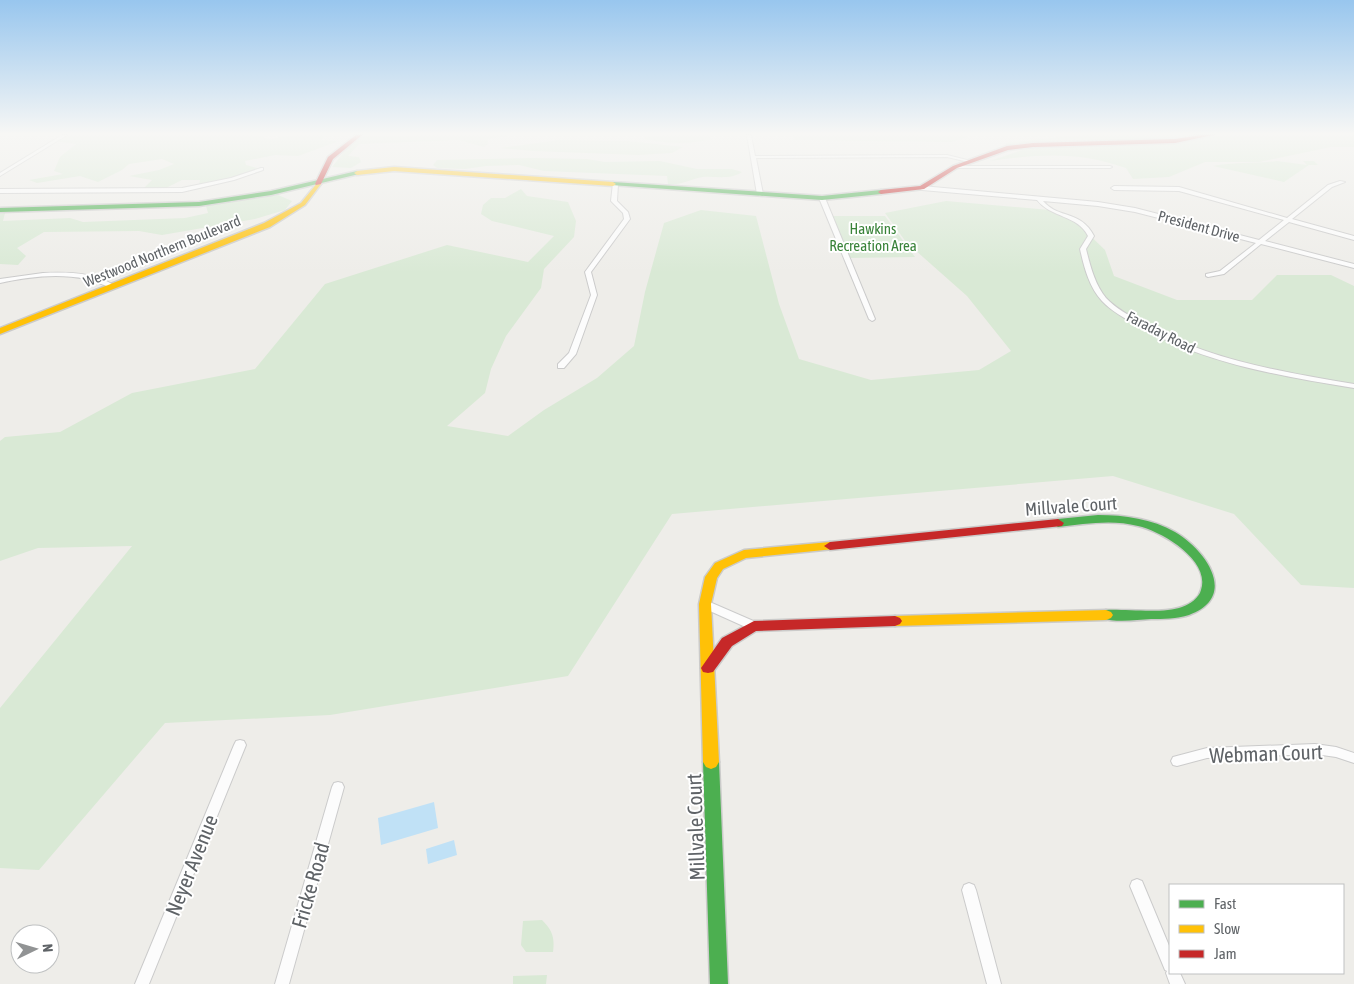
<svg xmlns="http://www.w3.org/2000/svg" width="1354" height="984" viewBox="0 0 1354 984" font-family="'Asap Condensed',sans-serif">
<style>
.green{fill:#d9e9d5}
.water{fill:#c0e1f6}
.lines{fill:none;stroke-linecap:round;stroke-linejoin:round}
.street-casing{stroke:#cbcbcb;stroke-width:2}
.fast-casing{stroke:#cbcbca;stroke-width:3}
.slow-casing{stroke:#cbcbca;stroke-width:3}
.jam-casing{stroke:#cbcbca;stroke-width:3}
.street{fill:#fcfcfc;fill-rule:evenodd}
.fast{fill:#4caf50;fill-rule:evenodd}
.slow{fill:#ffc107;fill-rule:evenodd}
.jam{fill:#c62828;fill-rule:evenodd}
.labels{text-anchor:middle;dominant-baseline:central;stroke-width:4;stroke-linejoin:round;paint-order:stroke}
.far-street-label{font-size:15px;fill:#5f6367;stroke:#fff}
.far-park-label{font-size:15px;fill:#398339;stroke:#fff}
.street-label{font-size:18px;fill:#5f6367;stroke:#fff}
.near-street-label{font-size:21px;fill:#5f6367;stroke:#fff}
</style>
<rect width="100%" height="100%" fill="#eeede9"/>
<path class="green" d="M65,135H257L269,139L295,135H326L320,140L339,141L298,156L275,155L245,161L246,165L261,169L199,187L200,180H182L164,189L144,188L152,180L129,176L159,170L174,164L162,159L129,164L122,170L98,182L80,176L37,183L29,180L63,174L54,171L60,157L76,144L54,141Z
M366,135L408,137L416,135H513L488,139V144L484,147L459,140L359,144L348,156L359,157L361,162L351,168L332,167L347,148Z
M661,135H709L711,139C688,145 665,144 642,138Z
M792,135H965L968,137L952,142L794,140Z
M1079,135H1200L1174,139L1019,143L1006,145V143Z
M1221,135H1354V147H1331L1259,162H1205L1169,177L1133,179L1126,168C1078,151 1040,154 990,161L1028,148L1179,143Z
M559,140L628,141L683,147L672,153L638,155L534,151L500,148Z
M534,158L587,159L605,162L660,161L697,169H732L742,172C731,180 716,176 703,177C689,179 685,185 668,184L667,176L544,171L519,165L486,166L465,169L437,168L433,165L437,160Z
M1277,161L1307,165L1303,161H1314L1318,165H1309L1284,182L1213,166C1234,162 1255,164 1277,161Z
M521,189L527,196L568,202L576,221L574,237L544,269L541,288L506,336L491,369L485,393L447,426L508,436L544,410L597,378L634,346L645,292L664,223L701,210L756,216L779,304L799,359L871,380L979,370L1011,351L967,296L906,242L885,213L946,201L1050,210L1072,218L1105,250L1114,276L1177,300H1252L1277,275H1331L1354,286V588L1301,585L1234,514L1113,476L672,514L568,676L330,715L165,723L39,870L0,868V708L132,546L38,548L0,561V441L5,437L60,432L132,393L255,369L325,284L447,245L528,262L554,236L492,221L481,214L483,205L491,198H505Z
M278,195L292,201L285,210L255,219L162,235L139,231L44,232L17,248L26,256L18,265L0,264V214L5,213L3,221L70,218L83,222L185,218L208,213L206,206Z
M830,216H885L915,257L847,258Z
M542,920C552,930 555,937 553,952H526L521,945L523,921Z
M547,975L546,984H513V976Z"/>
<path class="water" d="M434,802L438,828L381,845L378,818Z
M454,840L457,855L428,864L426,849Z"/>
<g class="lines">
<g class="street-casing">
<path id="street" d="M62,135H67L0,176V173Z
M747,135H751L755,156L947,155L971,161L969,162L947,157L756,158L763,194L760,196L757,194Z
M955,166H1110L1112,167L1110,168H953V167Z
M261,168H263V170L234,180L182,192L0,193V189L182,188L231,178Z
M1340,181L1345,182L1332,187L1292,219L1354,236V240L1289,222L1265,241L1354,264V268L1261,244L1224,274L1208,277L1206,276V274L1220,271L1256,243L1135,212L1098,206L1043,201C1058,219 1081,210 1094,236L1086,249C1090,265 1095,285 1106,298C1115,308 1129,315 1140,322C1206,359 1280,372 1354,384V388C1279,376 1203,363 1136,325C1125,318 1111,311 1102,301C1089,287 1084,267 1080,249L1088,236C1078,215 1051,218 1037,200L922,190L919,188L922,186L1098,202L1135,208L1259,240L1284,220L1179,191L1114,190L1111,188L1114,186L1179,187L1287,218L1328,185Z
M613,183L618,184L617,201L628,212L630,219L591,272L597,295L576,354L564,368H558V364L569,353L591,295L585,272L624,219L623,213L611,201Z
M822,196L825,198L875,319L874,320L872,321L869,319L819,198Z
M43,273C66,272 95,272 115,286L112,288C103,285 95,281 86,279C57,273 28,277 0,283V279Z
M705,600L758,623L759,626L758,629L754,630L750,629L701,607L700,604L701,601Z
M240,740L244,741L246,745L149,984H135L234,745L236,741Z
M1315,744L1336,747L1354,753V763L1336,757L1315,754L1207,758L1177,766L1173,765L1171,761L1173,757L1207,748Z
M338,782L342,783L344,787L289,984H275L332,787L334,783Z
M1137,879L1142,881L1170,948V973H1180L1185,984H1170L1166,973L1167,971L1165,970L1130,886L1132,881Z
M969,883L974,885L976,890L1001,984H987L962,890L964,885Z"/>
</g>
<g class="fast-casing">
<path id="fast" d="M357,171L360,173L359,174L271,195L199,206L0,212V208L199,202L271,191Z
M613,182L822,196L881,190L884,192L881,194L822,200L611,185V183Z
M1098,515C1125,515 1152,519 1175,532C1206,550 1239,597 1189,615C1177,619 1163,619 1151,619C1136,620 1116,623 1101,618L1099,615L1101,612L1106,610C1126,609 1164,614 1182,607C1190,604 1199,598 1201,590C1211,560 1161,531 1138,526C1112,519 1084,524 1058,527L1052,523L1058,519Z
M711,755L716,757L719,762L728,984H710L703,762L706,757Z"/>
</g>
<g class="slow-casing">
<path id="slow" d="M394,167L613,182L616,184L613,186L394,171L357,175L354,173L357,171Z
M318,182L321,184L305,205L270,227L0,334V328L264,223L301,203Z
M830,542L836,546L834,549L746,558L723,569L717,578L711,604L719,762L716,767L711,769L706,767L703,762L699,604L705,577L715,563L744,550Z
M1106,610L1111,612L1113,615L1111,618L1106,620L895,626L890,624L888,621L890,618L895,616Z"/>
</g>
<g class="jam-casing">
<path id="jam" d="M356,135H362L333,159L321,184L316,185L315,184L328,157Z
M1201,135H1213L1175,143L1033,147L1008,150L957,168L924,189L881,194L878,192L881,190L920,186L953,166L1007,146L1033,143L1175,139Z
M1058,519L1064,523L1062,526L830,550L824,546L830,542Z
M895,616L900,618L902,621L900,624L895,626L756,631L732,646L713,672L708,673L703,672L701,668L722,638L754,621Z"/>
</g>
<use href="#street" class="street"/>
<use href="#fast" class="fast"/>
<use href="#slow" class="slow"/>
<use href="#jam" class="jam"/>
</g>
<linearGradient id="sky" x2="0" y2="1"><stop stop-color="#98c6ee"/><stop offset="0.49" stop-color="#f7f7f5"/><stop offset="1" stop-color="#f7f7f5" stop-opacity="0"/></linearGradient>
<rect width="1354" height="273" fill="url(#sky)"/>
<g class="labels">
<g class="far-street-label">
<text transform="translate(1199 226) rotate(15)">President Drive</text>
<text transform="translate(162 251) rotate(-22)">Westwood Northern Boulevard</text>
<text transform="translate(1161 332) rotate(27)">Faraday Road</text>
</g>
<g class="far-park-label">
<text x="873" y="228">Hawkins<tspan x="873" dy="17">Recreation Area</tspan></text>
</g>
<g class="street-label">
<text transform="translate(1071 506) rotate(-4)">Millvale Court</text>
</g>
<g class="near-street-label">
<text transform="translate(1266 753) rotate(-2)">Webman Court</text>
<text transform="translate(695 827) rotate(-92)">Millvale Court</text>
<text transform="translate(191 865) rotate(-68)">Neyer Avenue</text>
<text transform="translate(310 885) rotate(-74)">Fricke Road</text>
</g>
</g>
<rect x="1169" y="884" width="175" height="90" fill="#ffffff" stroke="#bfc1c2"/>
<rect x="1179" y="900" width="25" height="8" fill="#4caf50" stroke="#bfc1c2"/>
<text x="1214" y="909" font-size="15" fill="#5f6367">Fast</text>
<rect x="1179" y="925" width="25" height="8" fill="#ffc107" stroke="#bfc1c2"/>
<text x="1214" y="934" font-size="15" fill="#5f6367">Slow</text>
<rect x="1179" y="950" width="25" height="8" fill="#c62828" stroke="#bfc1c2"/>
<text x="1214" y="959" font-size="15" fill="#5f6367">Jam</text>
<g transform="translate(35 949) rotate(85)"><circle r="24" fill="#ffffff" stroke="#bfc1c2"/>
<path d="M0-4L9 19L0 12L-9 19Z" fill="#919394"/>
<text y="-8" font-size="14" font-weight="bold" text-anchor="middle" fill="#5f6367">N</text>
</g>
</svg>
